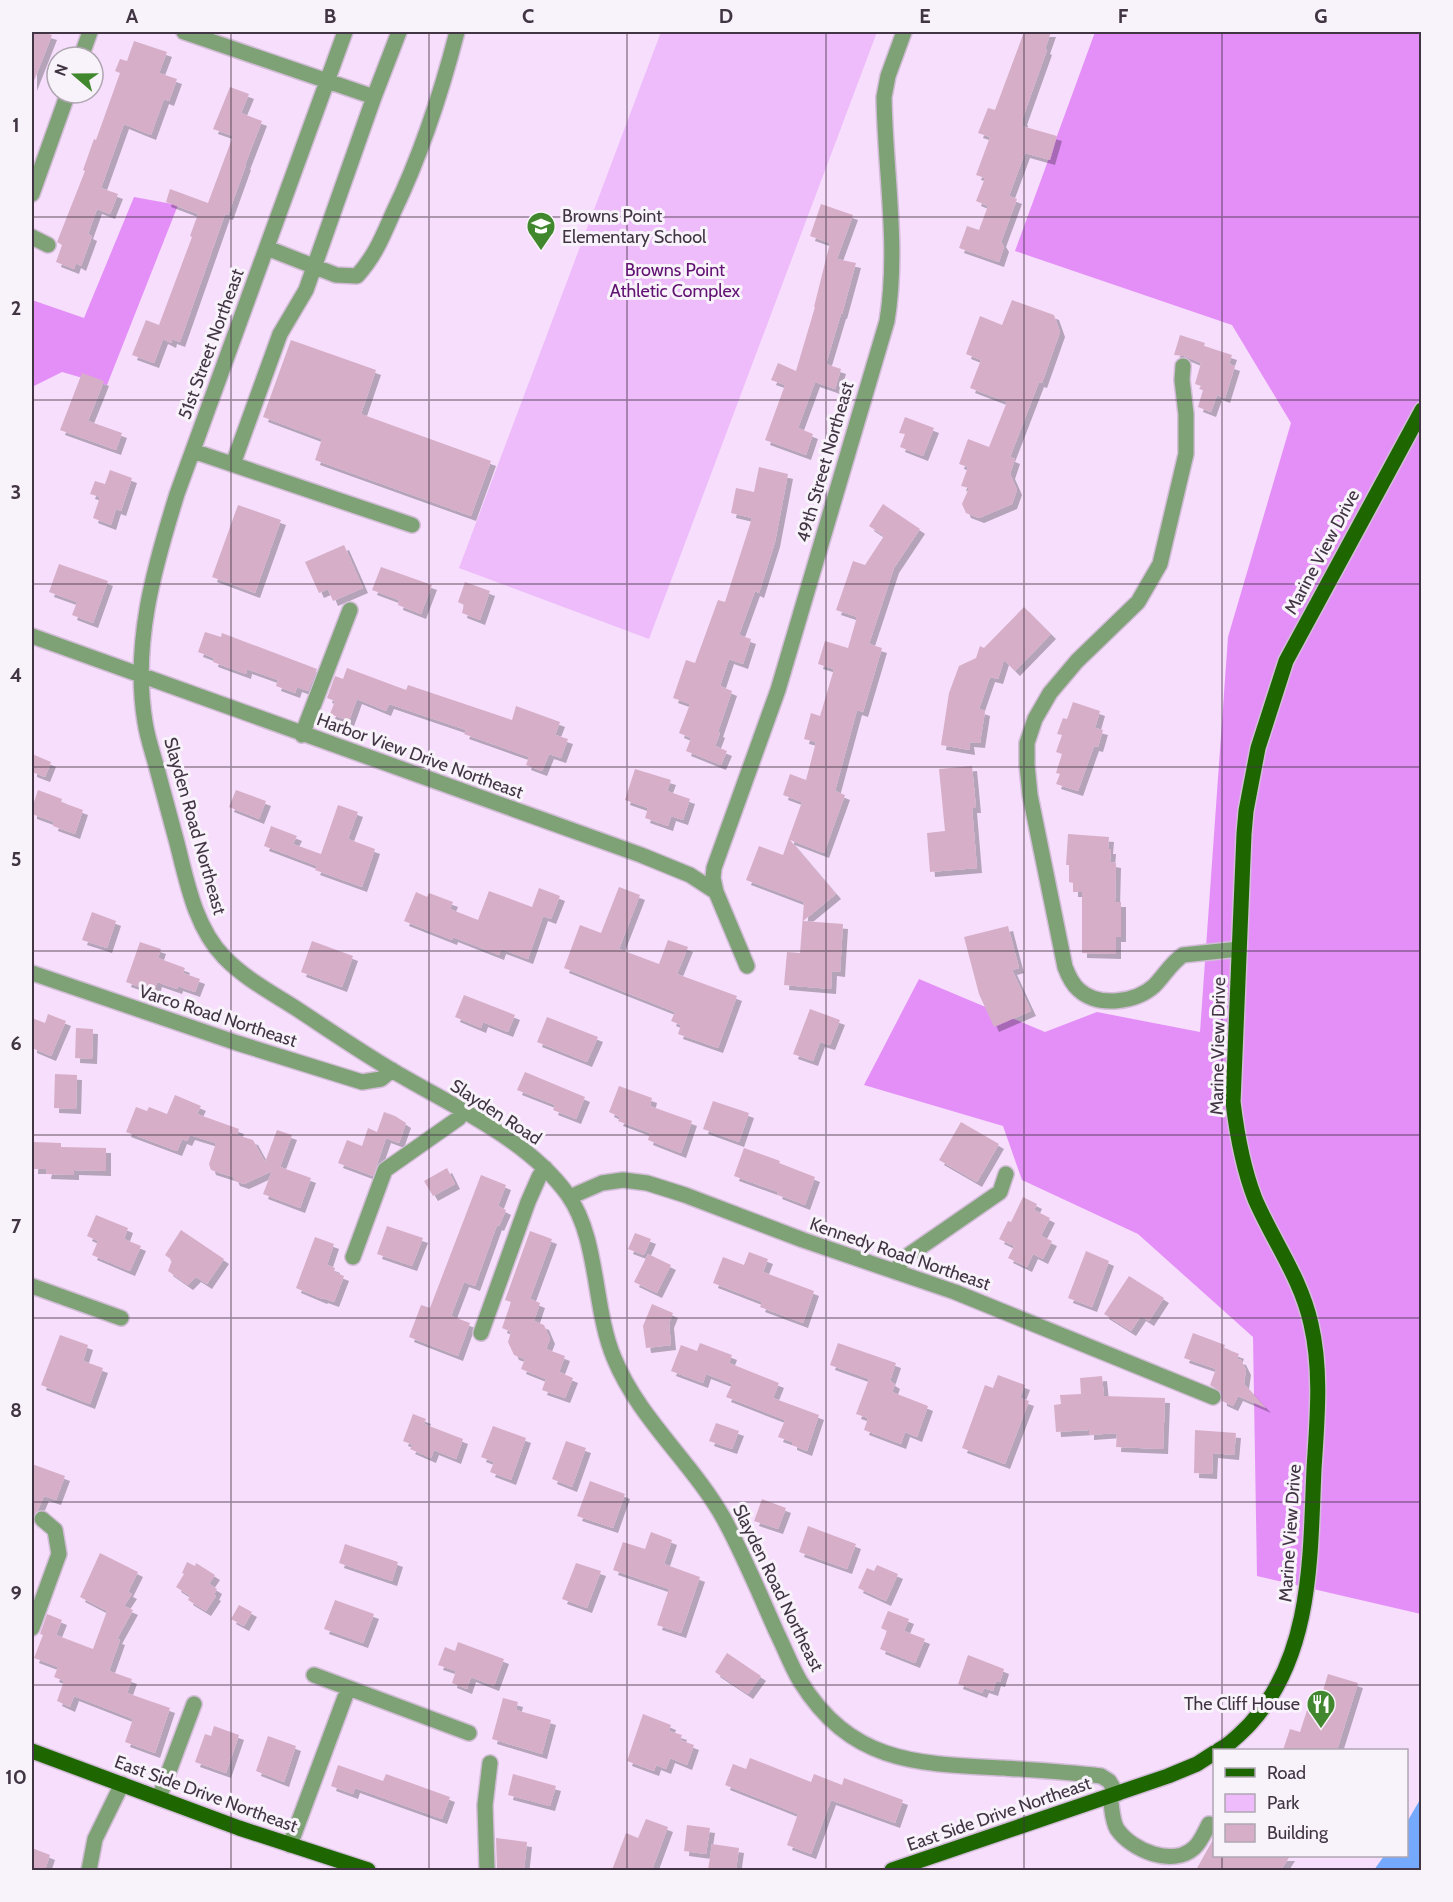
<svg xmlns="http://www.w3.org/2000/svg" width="1453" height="1902" viewBox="0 0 1453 1902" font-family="Cabin,sans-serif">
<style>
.green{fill:#eebbfb}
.forest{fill:#e48ff8}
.water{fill:#75a9fd}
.building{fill:#d7aec8;filter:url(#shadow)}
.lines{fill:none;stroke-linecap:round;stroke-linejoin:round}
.minor-casing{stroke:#d2bcd7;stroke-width:18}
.major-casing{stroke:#d2bcd7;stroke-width:18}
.minor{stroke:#7ea275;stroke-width:15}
.major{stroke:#1e6600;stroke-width:15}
.grid{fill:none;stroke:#413544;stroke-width:1.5;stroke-opacity:0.55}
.labels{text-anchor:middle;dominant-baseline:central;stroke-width:6;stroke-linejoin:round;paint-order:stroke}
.poi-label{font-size:18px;fill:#413544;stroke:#f8f2fa;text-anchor:start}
.park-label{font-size:18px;fill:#601171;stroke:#f8f2fa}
.street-label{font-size:18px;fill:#413544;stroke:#f8f2fa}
.neatline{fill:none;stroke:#413544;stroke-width:2}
.grid-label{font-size:20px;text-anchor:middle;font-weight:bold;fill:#413544}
</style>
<defs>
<filter id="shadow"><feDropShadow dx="5" dy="5" stdDeviation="0" flood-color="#0004"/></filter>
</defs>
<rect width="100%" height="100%" fill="#f6defc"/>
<path class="green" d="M661,32H877L649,639L459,568Z"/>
<path class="forest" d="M1095,32H1421V1614L1257,1576L1253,1337L1138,1234L1022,1180L1003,1126L864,1085L919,979L1045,1032L1097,1012L1200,1032L1228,637L1291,423L1232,325L1015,251Z
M134,197L178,205L107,385L62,372L32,387V300L84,318Z"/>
<path class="water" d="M1421,1798V1870H1374L1384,1856H1406L1407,1822Z"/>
<path class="building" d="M32,32H42L52,35L32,86Z
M1024,32H1051L1045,49L1047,50L1022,120L1023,121L1022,126L1057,136L1050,160L1025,153L1009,196L1017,199L1001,242L1004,247L999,262L959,248L967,226L979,230L988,206L976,201L985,178L976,175L990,137L978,133L988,108L995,110Z
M134,41L167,52L159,73L177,79L169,101L164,99L151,135L124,124L101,188L118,194L110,214L97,209L88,234L92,236L81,266L76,263L74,269L56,262L62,245L57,242L85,171L83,170L94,139L96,140L120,73L115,71L120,59L127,61Z
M230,87L249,94L241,113L262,121L245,165H246L228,215L225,214L180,342L172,339L171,343L163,339L154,363L132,355L146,320L159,325L192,237L190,236L198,214L166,202L170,189L208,203L233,136L213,129Z
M821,204L853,215L837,259L856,263L842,314H841L826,364L841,369L835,389L815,382L798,428L813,434L806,455L765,440L785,385L771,380L778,363L796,371L815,307H814L830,243L810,236Z
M1012,300L1054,315L1060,332L1042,383L1039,382L1010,457L1015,459L1010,474L1017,490L1012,504L979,518L966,513L962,504L969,488L961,486L968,467L959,464L968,439L989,447L1007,402L970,388L981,360L966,354L980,316L1002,325Z
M1180,335L1205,343L1204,346L1232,355L1229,364L1235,366L1225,398L1217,395L1211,412L1198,407L1203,390L1199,389L1201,386L1195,384L1201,363L1184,356L1174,355Z
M291,340L376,370L361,414L491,461L471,516L315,460L322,439L263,417Z
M82,373L104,381L88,421L122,433L116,450L60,430Z
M905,417L934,428L923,456L900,447L905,434L899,433Z
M759,467L788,474L775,542L759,593L755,591L739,635L751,639L743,664L729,659L720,686L732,691L718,732L720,733L715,746L727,751L721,765L686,751L691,738L679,733L690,704L673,698L686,660L695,663L718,600L725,602L752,518L731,513L736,488L754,492Z
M110,470L132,478L121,511L116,509L111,525L93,518L100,497L90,494L95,481L105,484Z
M883,504L920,529L894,568L869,644L882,648L863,712L857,710L835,791L845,795L824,853L790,840L836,894L803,921L843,924L840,972L832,971L831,989L784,985L787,952L800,953L804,902L746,880L759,846L783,855L802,802L783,795L790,774L806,780L816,742L804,739L811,713L820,716L834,669L818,664L825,641L848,648L857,617L836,610L853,561L865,565L884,536L869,526Z
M238,505L281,520L255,593L212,577Z
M344,545L363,588L333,601L328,589L319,593L305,562Z
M59,564L108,581L93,623L72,615L77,602L49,592Z
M381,567L432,585L421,614L398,605L399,600L372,590Z
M465,582L490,591L480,620L462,613L464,605L458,602Z
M1024,607L1051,634L1015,671L1004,660L998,679L990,677L979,709L985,711L980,743L969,742L970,750L941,745L949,693L959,666L976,658L980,646L984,648Z
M205,632L221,637L222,633L317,669L308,691L297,687L295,693L276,686L278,680L247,669L246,674L213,662L214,658L198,652Z
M347,668L406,690L408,685L512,720L516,706L560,722L555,735L568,739L561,758L549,754L542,771L526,765L529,757L464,734L466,730L389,704L386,711L357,699L349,721L330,714L335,701L327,698L335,676L343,679Z
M1073,702L1100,711L1095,728L1103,730L1098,747L1094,746L1078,791L1056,784L1060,774L1056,773L1062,754L1056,752L1062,735L1057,734L1063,718L1067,719Z
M32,754L51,762L45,777L32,772Z
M972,766L976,808H972L977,868L930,872L927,833L945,831L939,769Z
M635,769L671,780L667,791L690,799L683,820L671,816L668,826L645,818L648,808L625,800Z
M38,790L62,799L61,802L83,810L75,834L53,826L54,822L32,814V808Z
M236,790L266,801L259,819L229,807Z
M338,805L358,812L348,839L375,849L362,887L315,870L317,866L264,846L271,826L297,836L293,844L321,854Z
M1068,834L1109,837L1108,849H1111L1110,862L1116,863L1115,902H1121V937H1116V954L1082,953V892H1073V883L1069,882V865H1066Z
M619,887L640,895L619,949L659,964L668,940L688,947L677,974L737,996L718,1048L678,1034L681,1025L671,1021L675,1012L564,968L580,925L601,933Z
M539,888L560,896L551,919L543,916L528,959L501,949L499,955L453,937L452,940L404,921L416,892L427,897L429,893L453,902L450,909L478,920L489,891L532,907Z
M92,912L116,921L107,948L82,940Z
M1008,926L1019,968L1012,970L1031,1011L994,1027L979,994L964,937Z
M312,941L353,956L342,987L301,972Z
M140,942L161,949L158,958L185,968L183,973L200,979L195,992L178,986L177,989L157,982L154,992L126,982Z
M464,995L515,1015L508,1032L483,1022L481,1028L455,1017Z
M810,1009L840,1020L830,1045L820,1042L813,1061L793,1054Z
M48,1014L66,1021L51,1056L32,1048V1018L45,1023Z
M547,1017L598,1037L587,1062L537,1042Z
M76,1028L93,1029L92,1059L75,1058Z
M525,1072L585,1097L576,1119L553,1110L555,1105L517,1090Z
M55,1074L77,1075L76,1109L54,1108Z
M619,1086L652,1098L650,1106L692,1121L681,1153L648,1140L650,1133L618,1121L620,1117L609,1112Z
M175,1095L201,1106L197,1114L239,1129L237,1135L253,1140L265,1162L277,1130L292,1135L280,1167L311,1178L300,1208L263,1194L272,1171L244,1184L235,1181L233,1177L211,1170L209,1164L216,1143L190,1135L187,1141L182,1139L177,1151L126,1132L136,1107L147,1111L149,1107L167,1114Z
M713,1101L749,1113L739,1142L703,1129Z
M384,1112L395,1116L406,1123L399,1143L386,1138L373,1176L338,1163L347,1140L362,1146L368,1128L377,1132Z
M961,1122L999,1144L977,1182L939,1160Z
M34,1142L61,1143V1147L106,1148V1171L74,1170V1175L46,1174L47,1169H33Z
M744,1148L780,1161L779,1163L815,1177L805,1205L777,1194L778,1192L734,1176Z
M447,1168L455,1184L433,1196L424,1181Z
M481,1175L506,1185L498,1206L506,1210L499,1226L497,1225L475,1286L464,1282L451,1316L470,1323L458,1356L409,1337L421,1305L430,1308Z
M1023,1197L1037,1204L1034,1210L1050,1218L1041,1236L1052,1241L1043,1259L1033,1254L1027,1267L1008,1258L1014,1246L999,1239L1008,1221L1011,1222Z
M96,1215L128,1228L124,1239L141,1246L130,1271L92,1255L98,1241L87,1236Z
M387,1226L423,1238L412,1266L377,1254Z
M181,1230L224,1259L207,1284L196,1277L188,1285L168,1271L172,1260L165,1255Z
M530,1231L552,1239L530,1299L540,1303L534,1321L544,1325L550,1339L546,1349L565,1356L559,1372L573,1378L565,1398L542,1390L546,1379L521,1369L525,1359L514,1355L508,1342L511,1332L502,1328L511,1302L505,1300Z
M635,1233L651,1239L644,1255L628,1249Z
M315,1237L334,1244L327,1265L335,1268L334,1272L344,1276L334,1302L323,1298L322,1299L296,1288Z
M1086,1251L1109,1261L1092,1307L1068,1298Z
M749,1252L768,1259L763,1272L814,1291L803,1323L760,1307L762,1302L713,1283L723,1257L744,1265Z
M648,1254L671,1265L657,1293L634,1282Z
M1129,1276L1164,1298L1149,1321L1141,1316L1131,1331L1104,1314Z
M652,1304L673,1313L669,1323L671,1345L646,1348L643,1326Z
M1193,1333L1225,1345L1224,1348L1239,1354L1237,1359L1241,1360L1246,1370L1244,1384L1266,1408L1238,1396L1233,1406L1222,1401L1221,1392L1210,1385L1216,1369L1184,1358Z
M60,1335L88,1345L83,1361L103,1368L90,1404L41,1385Z
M700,1343L732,1355L729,1363L779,1383L773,1398L819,1415L807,1451L792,1445V1442L778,1437L785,1420L726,1397L732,1384L706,1374L703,1383L671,1371L681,1345L697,1351Z
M838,1343L896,1363L890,1381L895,1384L892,1392L928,1406L917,1437L905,1432L901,1444L864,1430L868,1418L856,1414L869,1379L830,1365Z
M998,1375L1025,1385L1020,1398L1029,1401L1005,1464L962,1448L985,1385L993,1388Z
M1102,1376L1104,1396L1165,1398L1163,1449L1116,1447L1117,1433L1089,1435V1430L1056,1432L1054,1405L1061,1404L1060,1395L1081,1394L1080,1378Z
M413,1414L426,1419L424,1424L463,1439L456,1459L434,1450L431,1458L410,1449L413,1445L403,1441Z
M716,1423L739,1431L732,1449L709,1441Z
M493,1426L526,1438L511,1480L490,1472L494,1462L481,1457Z
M1195,1430L1236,1433L1234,1455L1213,1453L1212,1474L1194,1473Z
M566,1441L586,1448L572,1487L552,1479Z
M32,1464L65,1476L56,1500L44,1496L38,1510L33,1517L32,1525Z
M590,1481L625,1494L613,1528L577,1516Z
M762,1499L786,1508L778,1529L754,1521Z
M808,1526L856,1544L847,1569L799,1552Z
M651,1532L672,1540L664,1564L700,1577L681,1633L657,1625L669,1589L613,1570L623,1542L645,1549Z
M345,1544L398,1562L392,1581L339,1563Z
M100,1553L138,1572L128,1592L132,1594L124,1606L133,1610L117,1639L120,1640L109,1671L132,1679L127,1693L170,1708L155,1753L125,1742L133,1719L74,1696L70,1707L57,1701L64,1681L54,1677L58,1667L34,1658L43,1635L40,1634L47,1614L62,1620L56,1635L93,1649L107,1611L80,1597Z
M187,1562L195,1566L196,1563L215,1575L209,1584L217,1589L214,1595L216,1596L206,1611L188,1600L190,1596L176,1587L184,1574L182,1573Z
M576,1563L601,1571L587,1608L562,1599Z
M877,1565L898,1574L886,1601L858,1588L867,1568L874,1571Z
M335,1600L374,1614L363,1643L324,1629Z
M239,1605L252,1612L244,1626L231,1619Z
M888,1611L909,1619L904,1631L925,1639L915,1663L880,1649L887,1631L881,1628Z
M458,1642L504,1659L494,1686L471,1677L467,1689L452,1683L456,1671L438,1665L445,1647L455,1651Z
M727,1653L761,1676L748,1694L715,1672Z
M968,1655L1004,1669L1000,1682L996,1681L993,1691L984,1688L982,1693L958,1684Z
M1328,1674L1358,1683L1337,1750H1283L1290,1729L1300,1732L1312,1695L1321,1697Z
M503,1698L518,1702L516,1710L551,1720L542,1754L492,1739Z
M643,1714L671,1725L669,1731L682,1735L680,1740L694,1745L687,1765L670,1758L666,1769L656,1765L654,1771L627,1761Z
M214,1726L239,1735L226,1773L195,1762L205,1734L211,1736Z
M268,1736L296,1746L284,1782L256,1771Z
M750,1758L811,1782L814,1774L842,1785L844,1778L903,1800L895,1823L831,1800L811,1854L787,1845L798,1814L725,1785L733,1764L746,1769Z
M338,1765L383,1781L386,1774L450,1797L442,1819L355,1788L353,1794L331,1786Z
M513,1774L556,1786L550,1806L508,1795Z
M646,1819L668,1827L652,1870H612L626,1833L638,1838Z
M687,1825L710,1828L706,1854L684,1851Z
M1215,1836V1856H1290L1281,1870H1196Z
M496,1838L527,1842L524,1870H497Z
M712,1844L739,1848L736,1870H708Z
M32,1848L50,1855L45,1870H32Z"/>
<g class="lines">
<g class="minor-casing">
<path id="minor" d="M184,32L374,97
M345,32L177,494C154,568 132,644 145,722C147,736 152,751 156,765C163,791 170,817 177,843C187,882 195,927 224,957C244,978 272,993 297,1009C329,1030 361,1052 395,1072C452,1106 528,1139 568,1195C599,1239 593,1308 614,1358C639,1419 692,1462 724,1519C744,1556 760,1595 777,1633C785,1649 791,1666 800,1681C851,1763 916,1764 1003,1768C1035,1770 1068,1772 1101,1776L1109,1781L1117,1794
M81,57L90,32
M32,194L68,93
M32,237L48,245
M267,248L336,275L357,276C375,256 382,238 393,213C421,155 441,94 457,32
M1183,366L1182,380L1186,414V454L1160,564L1138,602L1077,661L1050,693L1035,719L1027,743V765L1030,795L1065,967C1068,975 1072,984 1079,990C1099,1008 1136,1002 1154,986C1164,976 1171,963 1183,955L1239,949
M193,451L412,525
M233,464L280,334L306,290L374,97L399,32
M32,636L641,855L690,875L716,892L747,966
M302,735L350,610
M716,892L713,878L714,868L778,690L887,321C899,247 885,171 884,97L888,76L904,32
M32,973L237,1043L362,1082L381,1079L392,1070
M570,1197L602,1183L623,1180L647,1183L685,1195L803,1240L955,1292L1213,1397
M353,1257L385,1170L459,1118L463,1111
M896,1272L903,1259L1000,1192L1006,1174
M32,1286L121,1318
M481,1333L528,1202L539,1177L545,1168
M32,1628L59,1554L55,1530L42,1519
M314,1675L469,1733
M1110,1797C1112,1807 1112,1821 1117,1829C1132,1851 1173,1867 1194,1848C1201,1842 1205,1831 1209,1824
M159,1798L194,1704
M290,1845L348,1689
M89,1870L95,1839L122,1784
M487,1870L485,1805L490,1763"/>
</g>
<g class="major-casing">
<path id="major" d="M1219,1750C1231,1744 1241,1733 1250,1724C1313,1655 1310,1556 1314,1469C1317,1421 1322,1371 1311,1324C1301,1278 1273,1241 1255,1199C1243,1168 1237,1135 1233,1102L1244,834L1246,811L1258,748L1286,661L1422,410
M32,1751L239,1828L368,1870
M892,1870L1168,1776L1197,1764L1214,1753"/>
</g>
<use href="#minor" class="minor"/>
<use href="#major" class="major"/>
</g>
<path class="grid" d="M231,32V1870M429,32V1870M627,32V1870M826,32V1870M1024,32V1870M1222,32V1750M32,217H1422M32,400H1422M32,584H1422M32,767H1422M32,951H1422M32,1135H1422M32,1318H1422M32,1502H1422M32,1685H1422M1222,1856V1870"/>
<defs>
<g id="school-pin" transform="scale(1.5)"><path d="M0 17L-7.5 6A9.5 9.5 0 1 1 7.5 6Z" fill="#41872d" stroke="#f8f2fa"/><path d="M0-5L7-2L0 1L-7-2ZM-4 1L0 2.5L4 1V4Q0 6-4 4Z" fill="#fff"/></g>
<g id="restaurant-pin" transform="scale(1.5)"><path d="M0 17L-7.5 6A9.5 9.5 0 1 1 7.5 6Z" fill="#41872d" stroke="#f8f2fa"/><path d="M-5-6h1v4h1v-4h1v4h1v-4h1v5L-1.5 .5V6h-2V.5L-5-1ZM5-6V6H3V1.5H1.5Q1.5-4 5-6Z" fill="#fff"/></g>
</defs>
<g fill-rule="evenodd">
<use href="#school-pin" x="541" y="226"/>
<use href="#restaurant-pin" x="1321" y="1704"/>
</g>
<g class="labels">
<g class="poi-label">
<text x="562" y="216">Browns Point<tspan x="562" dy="21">Elementary School</tspan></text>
<text x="1300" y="1704" text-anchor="end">The Cliff House</text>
</g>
<g class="park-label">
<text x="675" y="270">Browns Point<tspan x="675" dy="21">Athletic Complex</tspan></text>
</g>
<g class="street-label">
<text transform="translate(211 344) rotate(-70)">51st Street Northeast</text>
<text transform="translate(825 462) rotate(-74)">49th Street Northeast</text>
<text transform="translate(1322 552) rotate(-62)">Marine View Drive</text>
<text transform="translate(420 756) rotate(20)">Harbor View Drive Northeast</text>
<text transform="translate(195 826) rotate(74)">Slayden Road Northeast</text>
<text transform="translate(218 1016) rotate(18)">Varco Road Northeast</text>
<text transform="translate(1218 1046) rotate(-89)">Marine View Drive</text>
<text transform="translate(496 1112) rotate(33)">Slayden Road</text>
<text transform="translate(900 1254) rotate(19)">Kennedy Road Northeast</text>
<text transform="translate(1290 1533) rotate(-86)">Marine View Drive</text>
<text transform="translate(778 1588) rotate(64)">Slayden Road Northeast</text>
<text transform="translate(206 1794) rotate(20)">East Side Drive Northeast</text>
<text transform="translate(999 1814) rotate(-19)">East Side Drive Northeast</text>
</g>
</g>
<rect width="1453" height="1902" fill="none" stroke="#f8f2fa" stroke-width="66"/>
<rect x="1213" y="1749" width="195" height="108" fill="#f8f2fa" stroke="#afa6b1" stroke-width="1.5"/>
<rect x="1225" y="1768" width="30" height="9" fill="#1e6600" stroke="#afa6b1" stroke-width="1.5"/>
<text x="1267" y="1779" font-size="18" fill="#413544">Road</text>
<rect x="1225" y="1794" width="30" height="18" fill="#eebbfb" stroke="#afa6b1" stroke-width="1.5"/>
<text x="1267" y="1809" font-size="18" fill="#413544">Park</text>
<rect x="1225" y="1824" width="30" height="18" fill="#d7aec8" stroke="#afa6b1" stroke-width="1.5"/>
<text x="1267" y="1839" font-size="18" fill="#413544">Building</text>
<g transform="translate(75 75) rotate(290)"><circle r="28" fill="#f8f2fa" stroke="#afa6b1" stroke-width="1.5"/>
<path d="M0-4.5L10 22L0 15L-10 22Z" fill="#41872d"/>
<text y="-9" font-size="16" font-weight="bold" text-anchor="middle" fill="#413544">N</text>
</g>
<rect x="33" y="33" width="1387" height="1836" class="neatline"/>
<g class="grid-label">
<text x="132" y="23">A</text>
<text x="330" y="23">B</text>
<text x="528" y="23">C</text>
<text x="726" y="23">D</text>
<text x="925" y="23">E</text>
<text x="1123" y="23">F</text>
<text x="1321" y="23">G</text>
<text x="16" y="132">1</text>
<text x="16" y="315">2</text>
<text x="16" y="499">3</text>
<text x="16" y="682">4</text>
<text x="16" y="866">5</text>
<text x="16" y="1050">6</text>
<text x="16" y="1233">7</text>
<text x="16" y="1417">8</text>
<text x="16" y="1600">9</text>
<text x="16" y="1784">10</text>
</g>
</svg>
